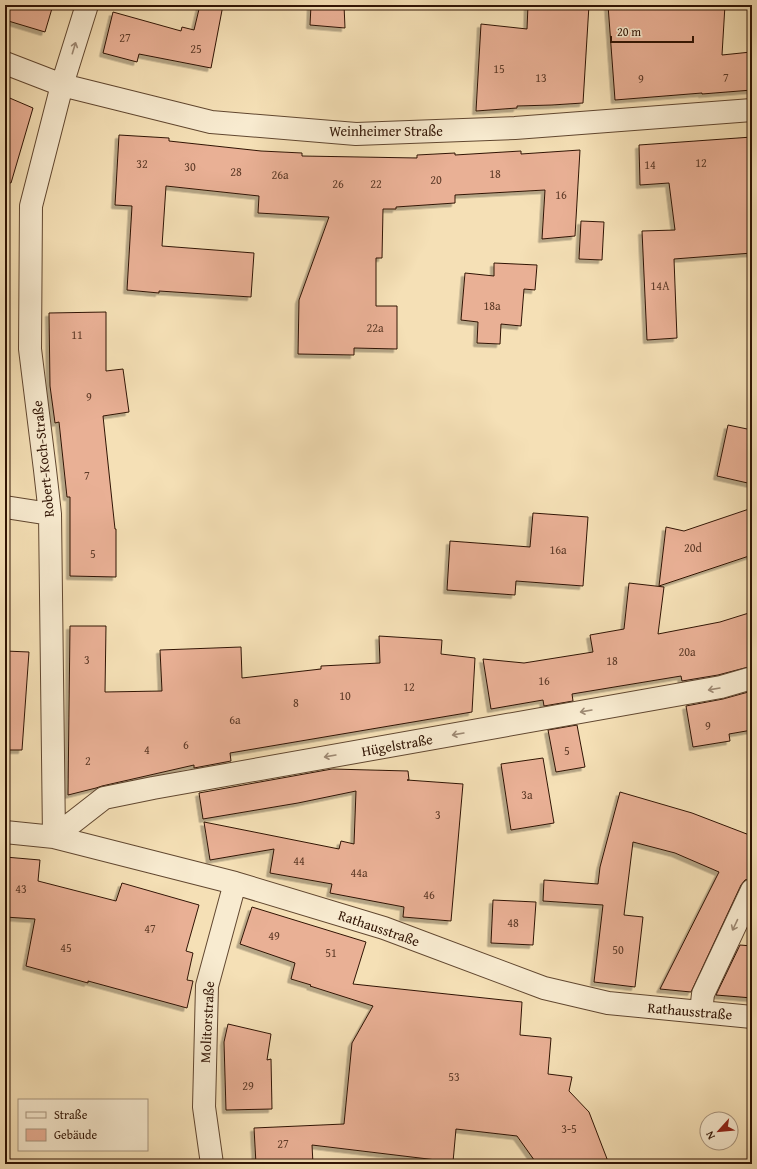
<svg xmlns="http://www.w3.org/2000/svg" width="757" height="1169" viewBox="0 0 757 1169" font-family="'Gentium Book Plus',serif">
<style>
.building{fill:#e9b095;stroke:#301404;filter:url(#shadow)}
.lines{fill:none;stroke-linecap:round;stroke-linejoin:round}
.minor-casing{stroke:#614730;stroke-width:24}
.minor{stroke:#f8ebd0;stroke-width:22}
.oneway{stroke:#9e8a74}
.labels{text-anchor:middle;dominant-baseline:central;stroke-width:3;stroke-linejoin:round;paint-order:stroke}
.number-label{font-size:12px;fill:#5e3b28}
.street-label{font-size:14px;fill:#301404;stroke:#f8ebd0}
</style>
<defs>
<filter id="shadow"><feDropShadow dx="-3.5" dy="3.5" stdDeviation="0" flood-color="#0004"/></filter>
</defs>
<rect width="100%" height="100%" fill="#f5e0b6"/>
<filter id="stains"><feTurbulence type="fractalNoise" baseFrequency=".005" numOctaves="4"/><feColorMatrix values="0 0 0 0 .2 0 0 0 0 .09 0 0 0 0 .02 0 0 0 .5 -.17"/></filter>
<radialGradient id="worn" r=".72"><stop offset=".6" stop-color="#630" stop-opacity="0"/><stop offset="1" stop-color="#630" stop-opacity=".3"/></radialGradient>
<path class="building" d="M5,5H53L45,32L5,20Z
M200,5H223L211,68L139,54L137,62L103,53L113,12L181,31L182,27L194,30Z
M311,5H344L345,28L310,25Z
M528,5H589L583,103L552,105L517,106V108L476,111L481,24L527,29Z
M608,5H725L722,55L751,52L752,90L702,94V93L615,100Z
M5,96L33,108L11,183L5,182Z
M119,135L169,138V141L261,151L302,153V156L417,158V155L455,153V155L521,151V154L580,150L575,236L542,239L545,190L455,195V203L396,207V209H383L382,258H376V306H397V349L354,348V355L298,354L299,300L329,217L258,213L259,196L166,186L162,246L254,253L251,297L159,291V293L127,290L132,206L115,205Z
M752,137V210H748L752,253L674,259L677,338L647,340L642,231L675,230L669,183L640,185L639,145Z
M581,221L604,222L602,260L579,259Z
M494,263L537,265L535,290L524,289L521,326L501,324L500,344L477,343L478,322L461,320L465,273L494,276Z
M106,312V371L123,369L129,412L103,416L115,529H116V577L70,576V497H67L59,422L55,423L50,386L49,313Z
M728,425L752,430V484L717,476Z
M752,508V555L659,586L666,527L684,531Z
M533,513L588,517L583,586L516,581L515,595L447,590L450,541L530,547Z
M629,583L664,587L658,634L720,622L752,612V666L718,675L682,681L681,676L572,694L573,701L544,706L543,700L491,709L483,659L524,663L593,652L590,635L624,629Z
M70,626H106L105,692L162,691L160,650L241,647L242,678L321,669V666L380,663L379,636L442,640L441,654L475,658L472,712L230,753L231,761L194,768V765L102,786L96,788L68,795Z
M5,651L29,652L22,750H5Z
M752,691V730L729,734L730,741L693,747L686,706L723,699Z
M577,725L585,767L556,772L548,730Z
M543,758L554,823L511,830L501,764Z
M332,769L408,771L409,780H407L463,784L451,921L403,917L404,907L330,893L332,884L270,873L274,849L210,860L204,822L339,849L341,841L354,844L356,791L298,803L203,819L199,793Z
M620,792L692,813L752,836V870L748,879L745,880L741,885L691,992L660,989L719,872L675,853L633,842L624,915L643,917L635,987L594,982L603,905L543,901L544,880L598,884L600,867Z
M5,857L40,860L38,881L116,901L122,883L199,905L186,951L193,953L187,980L193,981L187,1008L88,981V983L26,966L35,919L5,917Z
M493,900L536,902L533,945L491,943Z
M252,907L366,942L353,984L522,1002L520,1035L551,1038L548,1074L572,1077L569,1091L589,1112L609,1164H537L517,1136L456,1129L453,1162L312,1145L313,1164H256L254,1128L344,1124L352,1043L373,1006L310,986L311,985L291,979L295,963L240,944Z
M740,945L752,946V998L716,995Z
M228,1024L271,1034L267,1060L271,1059L272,1109L226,1110L224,1042Z"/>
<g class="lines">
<g class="minor-casing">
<path id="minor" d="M5,63L62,85L211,122L356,134L515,128L752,110
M5,507L50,514
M5,832L54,837L235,883L384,928L544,988L608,1003L752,1017
M54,837L50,514L45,470L30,349L31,206L62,85L87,5
M54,837L104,798L153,788L721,687L752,678
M701,1012L703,994L752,890
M212,1164L204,1107L207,986L235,883"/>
</g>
<use href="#minor" class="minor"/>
</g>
<defs><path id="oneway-shaft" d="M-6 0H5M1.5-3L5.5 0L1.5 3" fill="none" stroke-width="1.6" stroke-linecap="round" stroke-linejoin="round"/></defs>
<g class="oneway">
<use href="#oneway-shaft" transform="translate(74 48) rotate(-73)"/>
<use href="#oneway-shaft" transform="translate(714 689) rotate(170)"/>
<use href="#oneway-shaft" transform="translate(586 711) rotate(170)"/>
<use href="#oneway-shaft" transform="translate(458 734) rotate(170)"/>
<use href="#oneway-shaft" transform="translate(330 756) rotate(170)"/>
<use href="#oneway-shaft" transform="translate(735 925) rotate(115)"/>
</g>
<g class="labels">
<g class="number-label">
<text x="125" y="37">27</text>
<text x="196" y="48">25</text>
<text x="499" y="68">15</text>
<text x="541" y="77">13</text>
<text x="726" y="77">7</text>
<text x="641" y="78">9</text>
<text x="701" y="162">12</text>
<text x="142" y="163">32</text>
<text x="650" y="164">14</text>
<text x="190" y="166">30</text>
<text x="236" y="171">28</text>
<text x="495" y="173">18</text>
<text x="280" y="174">26a</text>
<text x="436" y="179">20</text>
<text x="338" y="183">26</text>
<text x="376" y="183">22</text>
<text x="561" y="194">16</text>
<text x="660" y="285">14A</text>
<text x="492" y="305">18a</text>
<text x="375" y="327">22a</text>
<text x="77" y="334">11</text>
<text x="89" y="396">9</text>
<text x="87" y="475">7</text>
<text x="693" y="547">20d</text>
<text x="558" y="549">16a</text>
<text x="93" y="553">5</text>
<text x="687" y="651">20a</text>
<text x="87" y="659">3</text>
<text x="612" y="660">18</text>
<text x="544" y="680">16</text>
<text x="409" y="686">12</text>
<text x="345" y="695">10</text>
<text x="296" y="702">8</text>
<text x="235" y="719">6a</text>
<text x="708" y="725">9</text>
<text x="186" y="744">6</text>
<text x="147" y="749">4</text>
<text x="567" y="750">5</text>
<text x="88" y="760">2</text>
<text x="527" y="794">3a</text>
<text x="438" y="814">3</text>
<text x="299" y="860">44</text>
<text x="359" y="872">44a</text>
<text x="21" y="888">43</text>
<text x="429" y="894">46</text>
<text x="513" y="922">48</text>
<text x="150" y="928">47</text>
<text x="274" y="935">49</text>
<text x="66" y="947">45</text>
<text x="618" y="949">50</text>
<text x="331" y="952">51</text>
<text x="454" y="1076">53</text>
<text x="248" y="1085">29</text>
<text x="569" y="1128">3-5</text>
<text x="283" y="1143">27</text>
</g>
<g class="street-label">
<text x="386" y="131">Weinheimer Straße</text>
<text transform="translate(43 459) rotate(-96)">Robert-Koch-Straße</text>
<text transform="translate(397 745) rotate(-10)">Hügelstraße</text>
<text transform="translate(379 928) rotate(19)">Rathausstraße</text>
<text transform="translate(690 1011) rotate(5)">Rathausstraße</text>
<text transform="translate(207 1022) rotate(-87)">Molitorstraße</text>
</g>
</g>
<rect width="757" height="1169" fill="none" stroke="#f5e0b6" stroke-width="20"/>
<rect x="6" y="6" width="745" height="1157" fill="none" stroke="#301404" stroke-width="2"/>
<rect x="10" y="10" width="737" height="1149" fill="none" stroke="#301404"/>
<rect x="18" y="1099" width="130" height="52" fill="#f8ebd0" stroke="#a8957e"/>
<rect x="26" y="1112" width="20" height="6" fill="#f8ebd0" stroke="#a8957e"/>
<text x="54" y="1119" font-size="12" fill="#301404">Straße</text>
<rect x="26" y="1129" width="20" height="12" fill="#e9b095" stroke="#a8957e"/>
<text x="54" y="1139" font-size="12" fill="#301404">Gebäude</text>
<g transform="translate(719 1131) rotate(243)"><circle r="19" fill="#f8ebd0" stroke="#a8957e"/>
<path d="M0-3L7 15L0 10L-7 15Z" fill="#8f2418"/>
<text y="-6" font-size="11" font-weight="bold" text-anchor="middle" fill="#301404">N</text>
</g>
<path d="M611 36v6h82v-6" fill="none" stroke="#301404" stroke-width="2"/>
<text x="617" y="36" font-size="12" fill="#301404" stroke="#f8ebd0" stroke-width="3" paint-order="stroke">20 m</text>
<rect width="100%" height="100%" filter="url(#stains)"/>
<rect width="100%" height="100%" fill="url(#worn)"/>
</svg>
